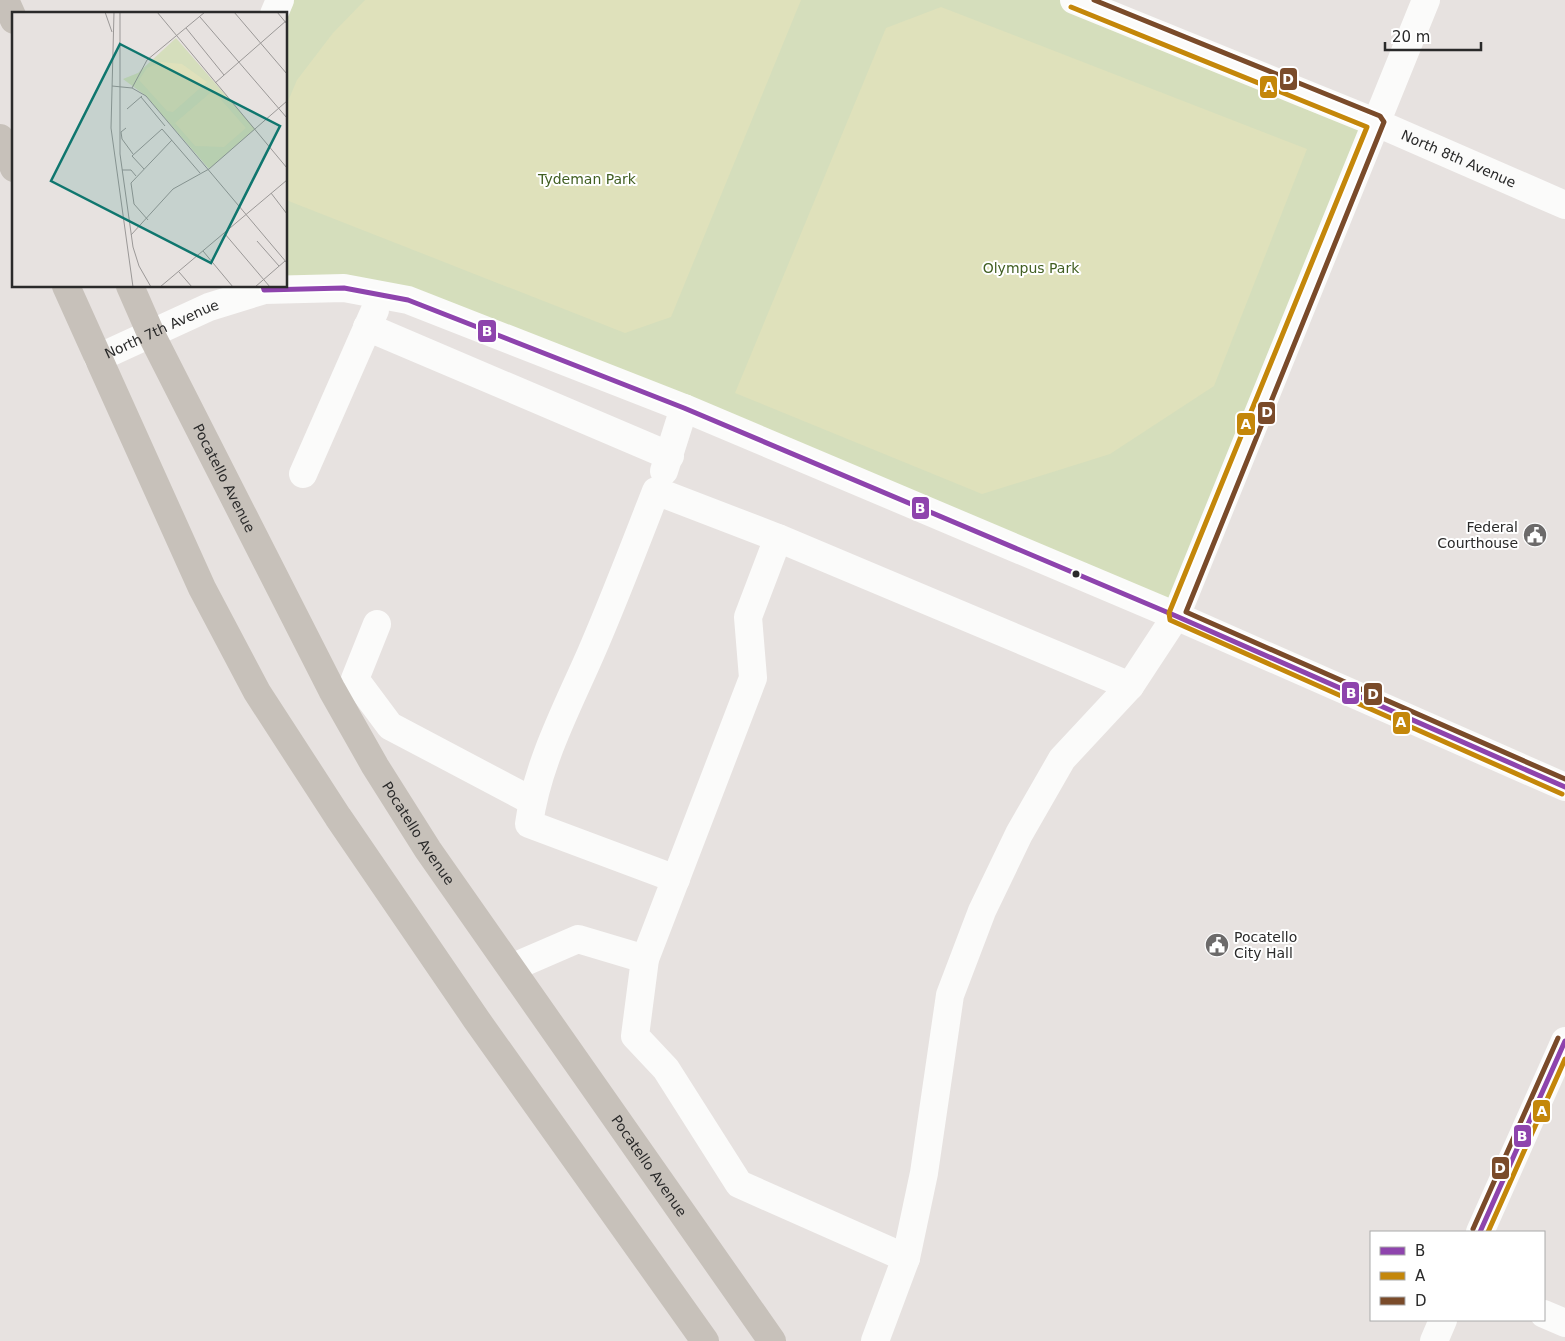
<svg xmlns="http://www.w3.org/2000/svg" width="1565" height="1341" viewBox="0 0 1565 1341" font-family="'DejaVu Sans',sans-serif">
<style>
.green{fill:#d5debc}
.pitch{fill:#dfe1bb}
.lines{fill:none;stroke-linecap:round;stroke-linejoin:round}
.minor{stroke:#fbfbfa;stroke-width:28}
.major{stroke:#c7c1ba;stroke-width:28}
.bus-1-casing{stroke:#fff;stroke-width:9}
.bus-2-casing{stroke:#fff;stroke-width:9}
.bus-3-casing{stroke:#fff;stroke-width:9}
.bus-1{stroke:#8e44ad;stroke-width:5}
.bus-2{stroke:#c4870a;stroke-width:5}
.bus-3{stroke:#7a4b2a;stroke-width:5}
.bus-dot{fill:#2a2a2a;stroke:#fff;stroke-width:2}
.labels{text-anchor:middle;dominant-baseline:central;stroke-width:4;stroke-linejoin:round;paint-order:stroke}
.street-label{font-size:14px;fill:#2a2a2a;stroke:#fff}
.park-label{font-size:14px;fill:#415f22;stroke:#fff}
.poi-label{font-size:14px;fill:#2a2a2a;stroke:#fff;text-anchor:end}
.inset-road{fill:none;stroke:#9b9897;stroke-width:1}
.view{fill:#0f766e;fill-opacity:0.15;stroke:#0f766e;stroke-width:2.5}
.inset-edge{fill:none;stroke:#2a2a2a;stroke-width:2.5}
.line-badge{stroke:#fff;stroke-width:2}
.badge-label{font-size:14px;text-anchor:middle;font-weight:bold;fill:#fff}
</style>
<rect width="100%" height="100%" fill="#e7e2e0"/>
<path class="green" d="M280,0H1074L1377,123L1176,616L408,300L286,286V14Z"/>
<path class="pitch" d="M365,0H801L671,317L625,333L286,200V106L297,80L333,33Z
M941,7L1307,149L1214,386L1110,454L982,494L735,393L886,28Z"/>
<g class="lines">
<g class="minor">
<path id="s1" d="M1074,0L1377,123L1565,205"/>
<path d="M274,14L280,0"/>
<path d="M367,327L670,456"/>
<path id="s2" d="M98,358L209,307L264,290L344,288L408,300L684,408L1176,616L1565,787"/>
<path d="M664,471L684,408"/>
<path d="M303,474L375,310"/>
<path d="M778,538L748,617L753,678L645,959L635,1036L666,1069L739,1184L906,1258"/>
<path d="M377,624L355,679L390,726L532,801"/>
<path d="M676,879L529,824C537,764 567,708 591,653C614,600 635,545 656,491L778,538L1130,686"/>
<path d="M511,968L578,939L645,959"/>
<path d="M1480,1232L1565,1041"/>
<path d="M1544,1314L1565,1323"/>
<path d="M875,1341L906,1258L924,1173L950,995L982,911L1019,834L1062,759L1130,686L1176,616L1426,0"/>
<path d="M1434,1341L1443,1320"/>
</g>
<g class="major">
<path d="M5,0L14,20"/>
<path d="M0,138L14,168"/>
<path d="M66,286L202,588L257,692L338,817L476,1019L705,1341"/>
<path id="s3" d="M130,286L151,334L332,690L375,766L428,850L772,1341"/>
</g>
<g class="bus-1-casing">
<path id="bus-1" d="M263,286L264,290L344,288L408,300L684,408L1176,616L1565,787
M1480,1232L1565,1041"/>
</g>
<g class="bus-2-casing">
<path id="bus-2" d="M1071,7L1367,127L1169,613L1170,620L1562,794
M1488,1232L1565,1059"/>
</g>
<g class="bus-3-casing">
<path id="bus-3" d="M1094,0L1380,116L1384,122L1186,612L1565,779
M1473,1229L1558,1038"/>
</g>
<use href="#bus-1" class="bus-1"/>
<use href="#bus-2" class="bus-2"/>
<use href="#bus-3" class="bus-3"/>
</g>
<defs>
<g id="civic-disc" transform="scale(1.25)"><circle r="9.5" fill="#6c6a6a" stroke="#fff"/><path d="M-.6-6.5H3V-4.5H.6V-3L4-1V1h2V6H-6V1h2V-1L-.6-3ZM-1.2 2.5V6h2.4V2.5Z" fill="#fff"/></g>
</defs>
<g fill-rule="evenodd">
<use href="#civic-disc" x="1535" y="535"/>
<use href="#civic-disc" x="1217" y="945"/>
</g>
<circle class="bus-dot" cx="1076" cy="574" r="4.5"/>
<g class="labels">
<g class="street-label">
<text stroke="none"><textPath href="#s1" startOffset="416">North 8th Avenue</textPath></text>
<text stroke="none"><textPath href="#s2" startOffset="70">North 7th Avenue</textPath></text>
<text stroke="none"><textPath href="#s3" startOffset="214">Pocatello Avenue</textPath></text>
<text stroke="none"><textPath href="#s3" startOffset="619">Pocatello Avenue</textPath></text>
<text stroke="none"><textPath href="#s3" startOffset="1024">Pocatello Avenue</textPath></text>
</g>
<g class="park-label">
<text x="587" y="179">Tydeman Park</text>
<text x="1031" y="268">Olympus Park</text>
</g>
<g class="poi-label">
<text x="1518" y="527">Federal<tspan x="1518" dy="16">Courthouse</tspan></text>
<text x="1234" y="937" text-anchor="start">Pocatello<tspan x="1234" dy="16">City Hall</tspan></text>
</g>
</g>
<g transform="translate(12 12)">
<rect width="275" height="275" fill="#e7e2e0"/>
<path d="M164,26L243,117L197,157L134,84L111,67L126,61Z" fill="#d5debc"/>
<path d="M149,50L170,52L195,70L161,100L155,99L127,68L135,56ZM198,81L204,82L234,116L212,135L183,134L163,111Z" fill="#dfe1bb"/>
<path class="inset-road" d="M93,0L100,20M102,0L99,116L121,275M108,0V142L121,235L127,254L139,275M145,0L275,156M222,0L275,62M265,0L275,12M188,5L275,106M174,16L212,63M203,71L275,8M100,74L120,76L134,84L275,251M120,76L135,48L193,0M129,85L153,114M115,97L130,84M114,116L109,120L110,127L121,142M132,157L120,144L150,117L188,161M110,158H119L124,164M259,181L275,202M136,208L122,192L119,171L160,128M213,222L258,275M119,223L161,177L197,157L275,89M245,229L267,254M191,239L221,275M167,260L180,275M148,275L275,168M243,275L273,249"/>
<path class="view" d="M108,32L268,114L199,251L39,169Z"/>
<rect width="275" height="275" class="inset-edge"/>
</g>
<g class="line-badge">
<rect x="1279" y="67" width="19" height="24" rx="5" fill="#7a4b2a"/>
<rect x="1259" y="75" width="19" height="24" rx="5" fill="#c4870a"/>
<rect x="477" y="319" width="20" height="24" rx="5" fill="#8e44ad"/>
<rect x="1257" y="401" width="19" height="24" rx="5" fill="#7a4b2a"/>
<rect x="1236" y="412" width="20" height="24" rx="5" fill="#c4870a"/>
<rect x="911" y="496" width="19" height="24" rx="5" fill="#8e44ad"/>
<rect x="1341" y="681" width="19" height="24" rx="5" fill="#8e44ad"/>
<rect x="1363" y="682" width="20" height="24" rx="5" fill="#7a4b2a"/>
<rect x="1392" y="711" width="19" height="24" rx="5" fill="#c4870a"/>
<rect x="1532" y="1099" width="19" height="24" rx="5" fill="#c4870a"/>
<rect x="1513" y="1124" width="19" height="24" rx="5" fill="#8e44ad"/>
<rect x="1491" y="1156" width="19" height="24" rx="5" fill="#7a4b2a"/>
</g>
<g class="badge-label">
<text x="1288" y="84">D</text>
<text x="1269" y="92">A</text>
<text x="487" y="336">B</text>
<text x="1267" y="417">D</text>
<text x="1246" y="429">A</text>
<text x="920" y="513">B</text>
<text x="1351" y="698">B</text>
<text x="1373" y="699">D</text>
<text x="1401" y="727">A</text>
<text x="1542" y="1116">A</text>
<text x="1522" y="1141">B</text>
<text x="1500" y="1173">D</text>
</g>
<rect x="1370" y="1231" width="175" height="90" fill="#ffffff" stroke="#aaaaaa"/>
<rect x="1380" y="1247" width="25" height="8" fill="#8e44ad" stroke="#aaaaaa"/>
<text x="1415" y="1256" font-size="15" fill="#2a2a2a">B</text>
<rect x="1380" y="1272" width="25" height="8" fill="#c4870a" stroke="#aaaaaa"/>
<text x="1415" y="1281" font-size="15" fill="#2a2a2a">A</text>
<rect x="1380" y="1297" width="25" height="8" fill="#7a4b2a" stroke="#aaaaaa"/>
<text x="1415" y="1306" font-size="15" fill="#2a2a2a">D</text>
<path d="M1385 42v8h96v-8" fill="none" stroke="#2a2a2a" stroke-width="2.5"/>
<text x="1392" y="42" font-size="15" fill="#2a2a2a" stroke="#ffffff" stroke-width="4" paint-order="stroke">20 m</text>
</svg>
